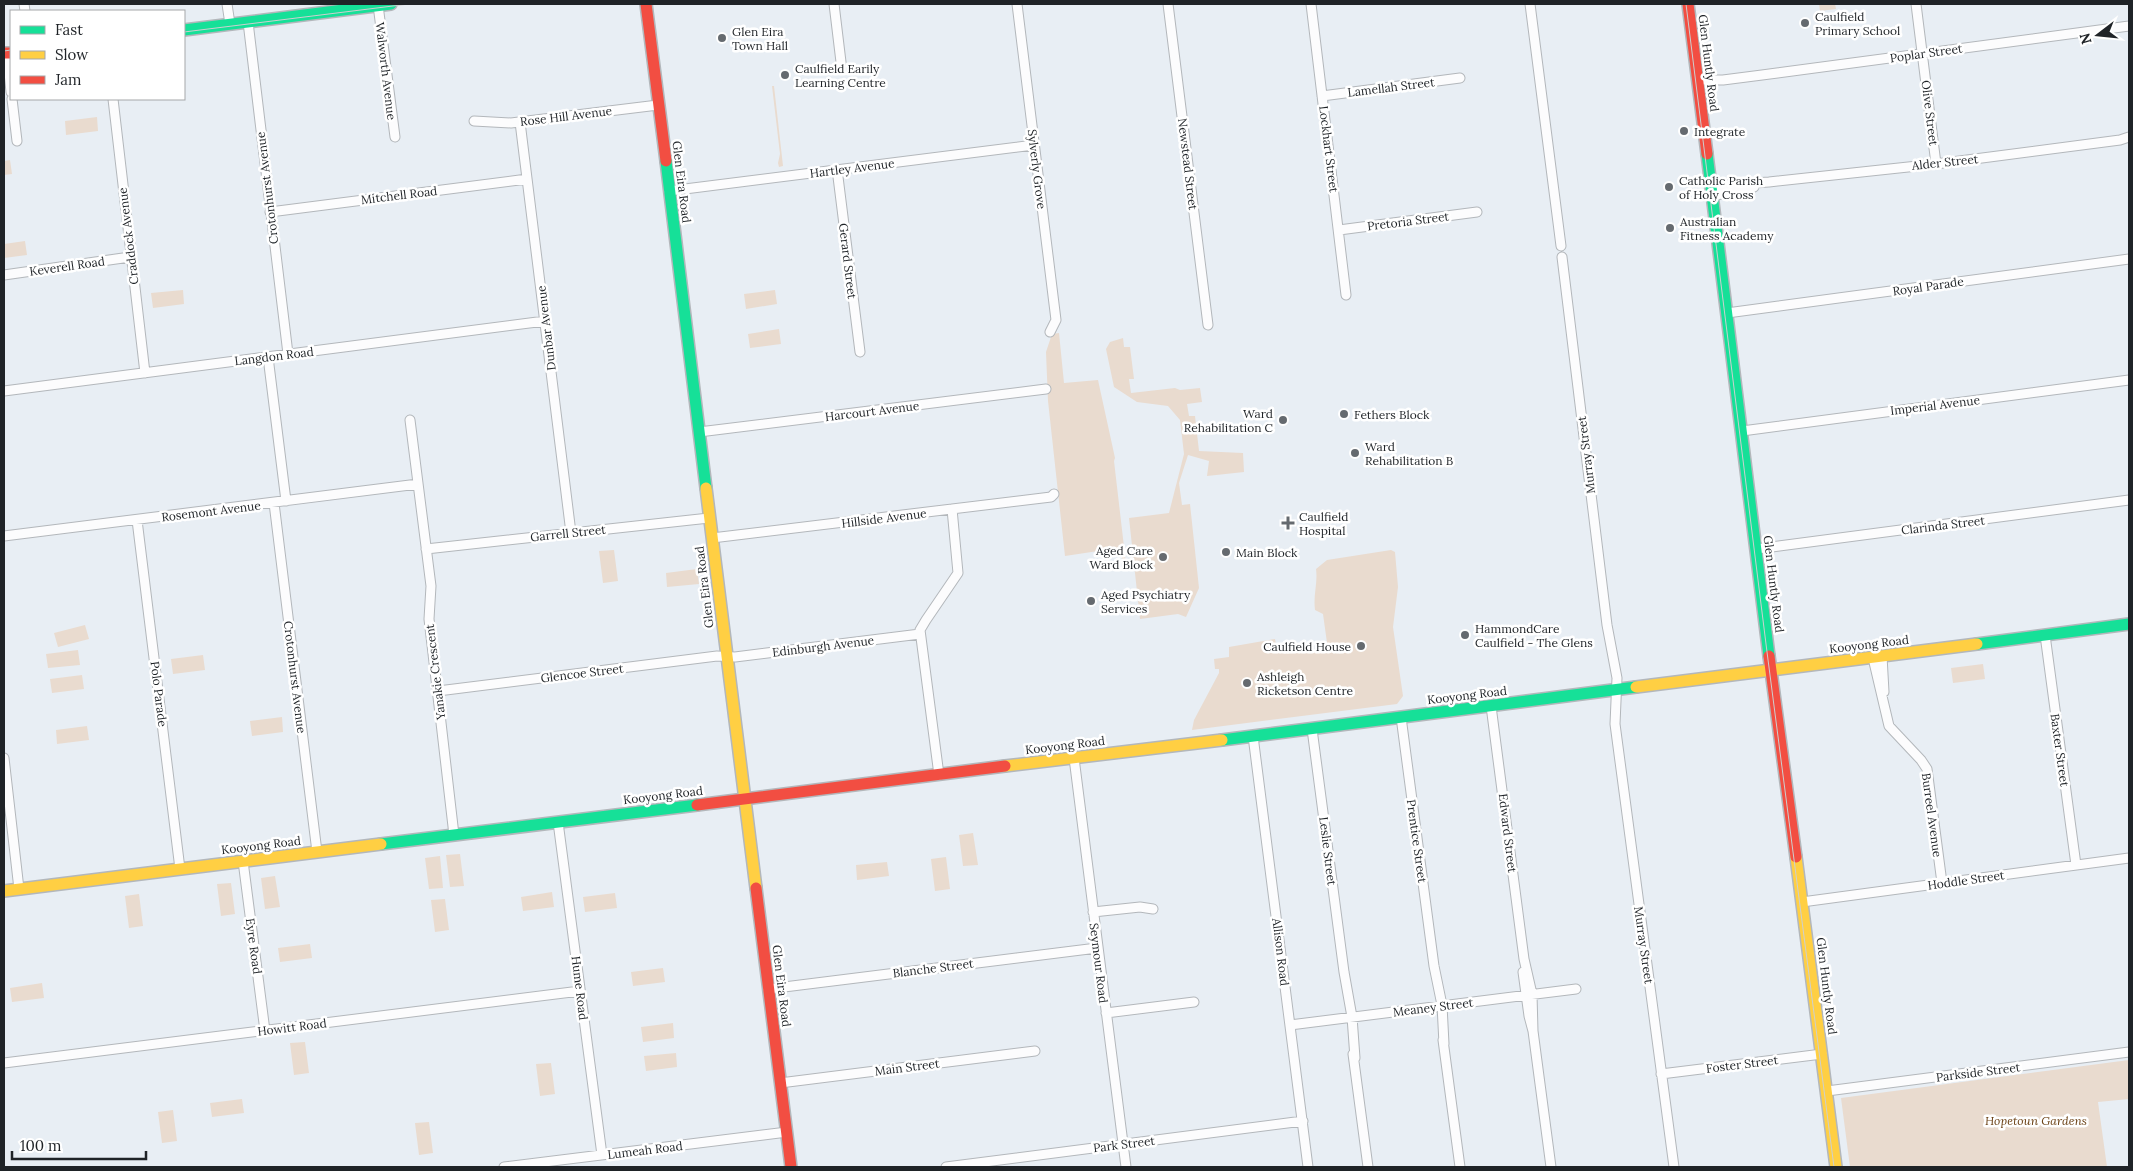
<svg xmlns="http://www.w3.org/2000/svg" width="2133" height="1171" viewBox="0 0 2133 1171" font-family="Lora,serif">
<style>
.green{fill:#e9dbcf}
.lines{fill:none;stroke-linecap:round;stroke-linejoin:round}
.street-casing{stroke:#b3b7bb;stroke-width:11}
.fast-casing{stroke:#b3b7bb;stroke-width:14}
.slow-casing{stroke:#b3b7bb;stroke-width:14}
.jam-casing{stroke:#b3b7bb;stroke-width:14}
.street{stroke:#fcfcfd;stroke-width:9}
.fast{stroke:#16e098;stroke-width:11}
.slow{stroke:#ffcf43;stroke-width:11}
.jam{stroke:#f24e42;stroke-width:11}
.tram{stroke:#cdcfcf;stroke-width:1}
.poi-dot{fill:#656a6f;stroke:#fff;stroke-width:2}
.labels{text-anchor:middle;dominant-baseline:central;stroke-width:5;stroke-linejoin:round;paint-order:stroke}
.poi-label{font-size:12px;fill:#1f2327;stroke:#fff;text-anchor:start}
.street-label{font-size:12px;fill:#1f2327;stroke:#fff}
.park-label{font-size:12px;font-style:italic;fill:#6c4216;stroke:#fff}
</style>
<rect width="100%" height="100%" fill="#e8eef4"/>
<path class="green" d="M1819,4H1835L1836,9L1820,11Z
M772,86H774L783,166L779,167L778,163L780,154Z
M97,117L98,131L66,135L65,121Z
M10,160L12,174L4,175V161Z
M25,241L27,255L4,258V244Z
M183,290L184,304L153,308L151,293Z
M775,290L777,304L746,309L744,294Z
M779,329L781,344L750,348L748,334Z
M1059,333L1064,383L1098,380L1115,458L1114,461L1126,564H1123L1121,552L1118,548L1065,556L1048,401L1046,352L1052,334Z
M1123,338L1124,347H1130L1134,379H1129L1131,393L1175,388L1180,390L1200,388L1202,402L1187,404L1189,416H1195L1199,451L1243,453L1244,472L1207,476L1209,461L1188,455L1179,483L1182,505L1190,504L1199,588L1186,617L1178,614L1140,619L1129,518L1169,513L1184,454L1180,420L1168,406L1137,402L1114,387L1106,349L1110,342Z
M614,550L618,581L603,583L599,551Z
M1391,550L1395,552L1398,587L1393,627L1403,696L1397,704L1192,730L1194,720L1219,673V669H1215L1214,659L1229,657V647L1275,639L1277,650L1306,646L1307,653L1328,650L1323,614L1315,610C1313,595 1318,583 1316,569L1327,560Z
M697,569L699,584L667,587L666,573Z
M85,625L89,639L58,647L54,633Z
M78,650L80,665L48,668L46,654Z
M203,655L205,670L173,674L171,659Z
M1983,664L1985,679L1953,683L1951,668Z
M82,675L84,689L52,693L50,679Z
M282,717L283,732L252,736L250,721Z
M87,726L89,740L57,744L56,730Z
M973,833L978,865L963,866L959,835Z
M460,854L464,886L450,887L446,855Z
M440,856L443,888L429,889L425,858Z
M946,857L950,889L935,891L931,859Z
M887,862L889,876L857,880L856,865Z
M275,876L280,907L265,909L261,878Z
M231,883L235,914L221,916L217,884Z
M552,892L554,907L523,911L521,897Z
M615,893L617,908L585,912L583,897Z
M139,894L143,926L129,928L125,896Z
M445,899L449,930L435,932L431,900Z
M310,944L312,958L280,962L278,948Z
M663,968L665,982L633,986L631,972Z
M42,983L44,998L12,1002L10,988Z
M673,1023L674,1038L643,1042L641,1027Z
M305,1042L309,1073L294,1075L290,1043Z
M676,1053L677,1067L646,1071L644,1056Z
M2129,1060V1099L2098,1102L2107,1167H1850L1841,1098Z
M551,1063L555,1094L540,1096L536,1064Z
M242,1099L244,1113L212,1117L210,1103Z
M173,1110L177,1141L162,1143L158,1112Z
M429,1122L433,1153L419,1155L415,1123Z"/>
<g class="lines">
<g class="street-casing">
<path id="street" d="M24,4L25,11
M227,4L230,24
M834,4L841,62
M1017,4L1056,320L1050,332
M1168,4L1208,325
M1311,4L1346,295
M1530,4L1561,246
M1916,4L1936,164
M378,5L395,137
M248,22L288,354
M7,53L11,92
M1698,80H1723L1762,75L2129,26
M1322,96L1460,78
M12,99L17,141
M113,99L145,373
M474,121L511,123L658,105
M520,122L571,533
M837,169L860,352
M1711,186L1769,182L1936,164L2120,140L2129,137
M669,191L1034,145
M1712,196L1754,187
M270,212L527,179
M1339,230L1477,212
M1562,257L1607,625L1617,678L1615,724L1674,1167
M4,275L130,257
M1727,313L2129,259
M268,357L286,501
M4,391L545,321
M410,420L431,586L429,619L454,835
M1742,431L2129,380
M699,432L1046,389
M274,503L317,852
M137,520L180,869
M4,536L418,484
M712,538L1051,497L1054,494
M426,549L709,518
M1756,549L2129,500
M2045,635L2076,865
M1882,656L1884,692
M1873,658L1889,726L1921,760L1927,769L1942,883
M438,691L717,656L735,657L920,634
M1491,706L1524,959L1532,994L1533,1031
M1401,717L1434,966L1442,1005L1444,1044
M1312,729L1344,972L1352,1017L1355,1058
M1253,736L1308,1167
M4,758L19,889
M1074,758L1126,1167
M939,775L920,630L926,620L958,573L952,509
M558,822L602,1155
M243,861L265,1031
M1802,902L2129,858
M1093,912L1140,907L1153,909
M1523,972L1529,1016L1533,1031L1551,1167
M768,989L1097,948
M1106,1013L1194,1002
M1290,1025L1576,989
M1443,1040L1460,1167
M1353,1054L1368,1167
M4,1063L580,991
M1661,1074L1822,1054
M780,1083L1035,1051
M1827,1091L2129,1052
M504,1167L787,1132
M946,1167L1303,1121"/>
</g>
<g class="fast-casing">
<path id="fast" d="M184,30L391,4
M1707,154L1769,656
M666,161L706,488
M1977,644L2129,624
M1222,740L1636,687
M381,844L697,805"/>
</g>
<g class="slow-casing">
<path id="slow" d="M706,488L756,888
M1636,687L1977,644
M1005,766L1222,740
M1796,857L1836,1167
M4,891L381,844"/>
</g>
<g class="jam-casing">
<path id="jam" d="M646,4L666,161
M1688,4L1707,154
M4,53H11
M1769,656L1796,857
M697,805L1005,766
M756,888L791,1167"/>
</g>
<use href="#street" class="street"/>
<use href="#fast" class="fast"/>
<use href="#slow" class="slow"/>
<use href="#jam" class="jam"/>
<path class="tram" d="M1686,4L1767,652L1834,1167
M184,32L409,4
M4,51L11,50"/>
</g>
<g class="poi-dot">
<circle cx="1805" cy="23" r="5"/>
<circle cx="722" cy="38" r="5"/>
<circle cx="785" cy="75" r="5"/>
<circle cx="1684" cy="131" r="5"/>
<circle cx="1669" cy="187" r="5"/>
<circle cx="1670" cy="228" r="5"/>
<circle cx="1344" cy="414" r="5"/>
<circle cx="1283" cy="420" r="5"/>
<circle cx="1355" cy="453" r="5"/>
<path d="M1285.5 515.5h5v5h5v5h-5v5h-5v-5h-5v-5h5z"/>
<circle cx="1226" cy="552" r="5"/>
<circle cx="1163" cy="557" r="5"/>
<circle cx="1091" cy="601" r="5"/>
<circle cx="1465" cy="635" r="5"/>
<circle cx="1361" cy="646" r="5"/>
<circle cx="1247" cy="683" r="5"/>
</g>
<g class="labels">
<g class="poi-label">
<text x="1815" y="16">Caulfield<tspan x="1815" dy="14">Primary School</tspan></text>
<text x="732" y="31">Glen Eira<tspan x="732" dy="14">Town Hall</tspan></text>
<text x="795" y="68">Caulfield Earily<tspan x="795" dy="14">Learning Centre</tspan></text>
<text x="1694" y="131">Integrate</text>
<text x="1679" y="180">Catholic Parish<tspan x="1679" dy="14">of Holy Cross</tspan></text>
<text x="1680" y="221">Australian<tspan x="1680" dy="14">Fitness Academy</tspan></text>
<text x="1273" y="413" text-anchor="end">Ward<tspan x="1273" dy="14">Rehabilitation C</tspan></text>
<text x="1354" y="414">Fethers Block</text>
<text x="1365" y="446">Ward<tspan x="1365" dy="14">Rehabilitation B</tspan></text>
<text x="1299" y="516">Caulfield<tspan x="1299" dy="14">Hospital</tspan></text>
<text x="1153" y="550" text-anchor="end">Aged Care<tspan x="1153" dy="14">Ward Block</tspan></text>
<text x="1236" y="552">Main Block</text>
<text x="1101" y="594">Aged Psychiatry<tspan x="1101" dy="14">Services</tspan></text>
<text x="1475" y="628">HammondCare<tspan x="1475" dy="14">Caulfield - The Glens</tspan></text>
<text x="1351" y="646" text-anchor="end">Caulfield House</text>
<text x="1257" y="676">Ashleigh<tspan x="1257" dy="14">Ricketson Centre</tspan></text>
</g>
<g class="street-label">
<text transform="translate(1926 53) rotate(-8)">Poplar Street</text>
<text transform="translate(1709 63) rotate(83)">Glen Huntly Road</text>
<text transform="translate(386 71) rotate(83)">Walworth Avenue</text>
<text transform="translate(1391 87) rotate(-7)">Lamellah Street</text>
<text transform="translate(1930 113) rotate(83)">Olive Street</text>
<text transform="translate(566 116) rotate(-7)">Rose Hill Avenue</text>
<text transform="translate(1329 149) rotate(83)">Lockhart Street</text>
<text transform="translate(1945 162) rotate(-6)">Alder Street</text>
<text transform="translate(1188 164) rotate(83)">Newstead Street</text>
<text transform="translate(852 168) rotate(-7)">Hartley Avenue</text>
<text transform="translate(1037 169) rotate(83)">Sylverly Grove</text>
<text transform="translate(682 182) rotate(83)">Glen Eira Road</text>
<text transform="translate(267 188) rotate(-97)">Crotonhurst Avenue</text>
<text transform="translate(399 195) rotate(-7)">Mitchell Road</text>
<text transform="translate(1408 221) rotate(-7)">Pretoria Street</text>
<text transform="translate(128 236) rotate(-97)">Craddock Avenue</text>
<text transform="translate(848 261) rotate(83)">Gerard Street</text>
<text transform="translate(67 266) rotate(-8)">Keverell Road</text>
<text transform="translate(1928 286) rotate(-8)">Royal Parade</text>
<text transform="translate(546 328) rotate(-97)">Dunbar Avenue</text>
<text transform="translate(274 356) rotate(-7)">Langdon Road</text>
<text transform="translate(1935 405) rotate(-7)">Imperial Avenue</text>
<text transform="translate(872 411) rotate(-7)">Harcourt Avenue</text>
<text transform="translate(1586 455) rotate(-97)">Murray Street</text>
<text transform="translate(211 511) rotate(-7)">Rosemont Avenue</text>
<text transform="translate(884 518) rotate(-7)">Hillside Avenue</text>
<text transform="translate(1943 525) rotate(-7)">Clarinda Street</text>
<text transform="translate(568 533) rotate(-6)">Garrell Street</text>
<text transform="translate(1774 584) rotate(83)">Glen Huntly Road</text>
<text transform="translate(704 587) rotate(-97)">Glen Eira Road</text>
<text transform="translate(1869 644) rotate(-7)">Kooyong Road</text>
<text transform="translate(823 646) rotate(-7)">Edinburgh Avenue</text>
<text transform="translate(435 672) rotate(-97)">Yanakie Crescent</text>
<text transform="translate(582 673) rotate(-7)">Glencoe Street</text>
<text transform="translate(295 677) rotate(83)">Crotonhurst Avenue</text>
<text transform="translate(159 694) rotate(83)">Polo Parade</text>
<text transform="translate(1467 695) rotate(-7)">Kooyong Road</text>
<text transform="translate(1065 745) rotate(-7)">Kooyong Road</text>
<text transform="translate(2060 750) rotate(82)">Baxter Street</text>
<text transform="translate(663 795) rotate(-7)">Kooyong Road</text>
<text transform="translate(1932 815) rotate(82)">Burreel Avenue</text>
<text transform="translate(1508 833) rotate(83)">Edward Street</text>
<text transform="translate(1417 841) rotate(82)">Prentice Street</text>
<text transform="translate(261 845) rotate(-7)">Kooyong Road</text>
<text transform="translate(1328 851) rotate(83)">Leslie Street</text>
<text transform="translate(1966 880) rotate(-8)">Hoddle Street</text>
<text transform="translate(1644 945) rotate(82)">Murray Street</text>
<text transform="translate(254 946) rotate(82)">Eyre Road</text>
<text transform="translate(1281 952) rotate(83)">Allison Road</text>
<text transform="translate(1099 963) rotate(83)">Seymour Road</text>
<text transform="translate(933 968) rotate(-7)">Blanche Street</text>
<text transform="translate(782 986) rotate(83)">Glen Eira Road</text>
<text transform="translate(1827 986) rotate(83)">Glen Huntly Road</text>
<text transform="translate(580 988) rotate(83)">Hume Road</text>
<text transform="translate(1433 1007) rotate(-7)">Meaney Street</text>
<text transform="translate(292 1027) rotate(-7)">Howitt Road</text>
<text transform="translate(1742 1064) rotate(-7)">Foster Street</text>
<text transform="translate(907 1067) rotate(-7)">Main Street</text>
<text transform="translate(1978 1072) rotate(-7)">Parkside Street</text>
<text transform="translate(1124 1144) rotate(-7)">Park Street</text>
<text transform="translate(645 1150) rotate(-7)">Lumeah Road</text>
</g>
<g class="park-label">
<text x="2036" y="1120">Hopetoun Gardens</text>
</g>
</g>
<rect width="2133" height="1171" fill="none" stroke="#1f2327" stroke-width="10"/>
<rect x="10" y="10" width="175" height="90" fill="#ffffff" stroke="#a5a7a9"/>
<rect x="20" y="26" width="25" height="8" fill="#16e098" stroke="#a5a7a9"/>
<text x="55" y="35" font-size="15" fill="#1f2327">Fast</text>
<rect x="20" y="51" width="25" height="8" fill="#ffcf43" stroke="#a5a7a9"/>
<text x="55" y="60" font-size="15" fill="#1f2327">Slow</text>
<rect x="20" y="76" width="25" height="8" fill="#f24e42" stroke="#a5a7a9"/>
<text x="55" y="85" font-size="15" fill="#1f2327">Jam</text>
<g transform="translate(2098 35) rotate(254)" stroke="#ffffff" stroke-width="4" paint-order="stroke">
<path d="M0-4L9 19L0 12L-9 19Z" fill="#1f2327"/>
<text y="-8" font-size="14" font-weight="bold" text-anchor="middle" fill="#1f2327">N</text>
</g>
<path d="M12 1151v8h134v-8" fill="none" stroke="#1f2327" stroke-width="2.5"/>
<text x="20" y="1151" font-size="15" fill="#1f2327" stroke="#ffffff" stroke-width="4" paint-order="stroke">100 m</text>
</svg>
